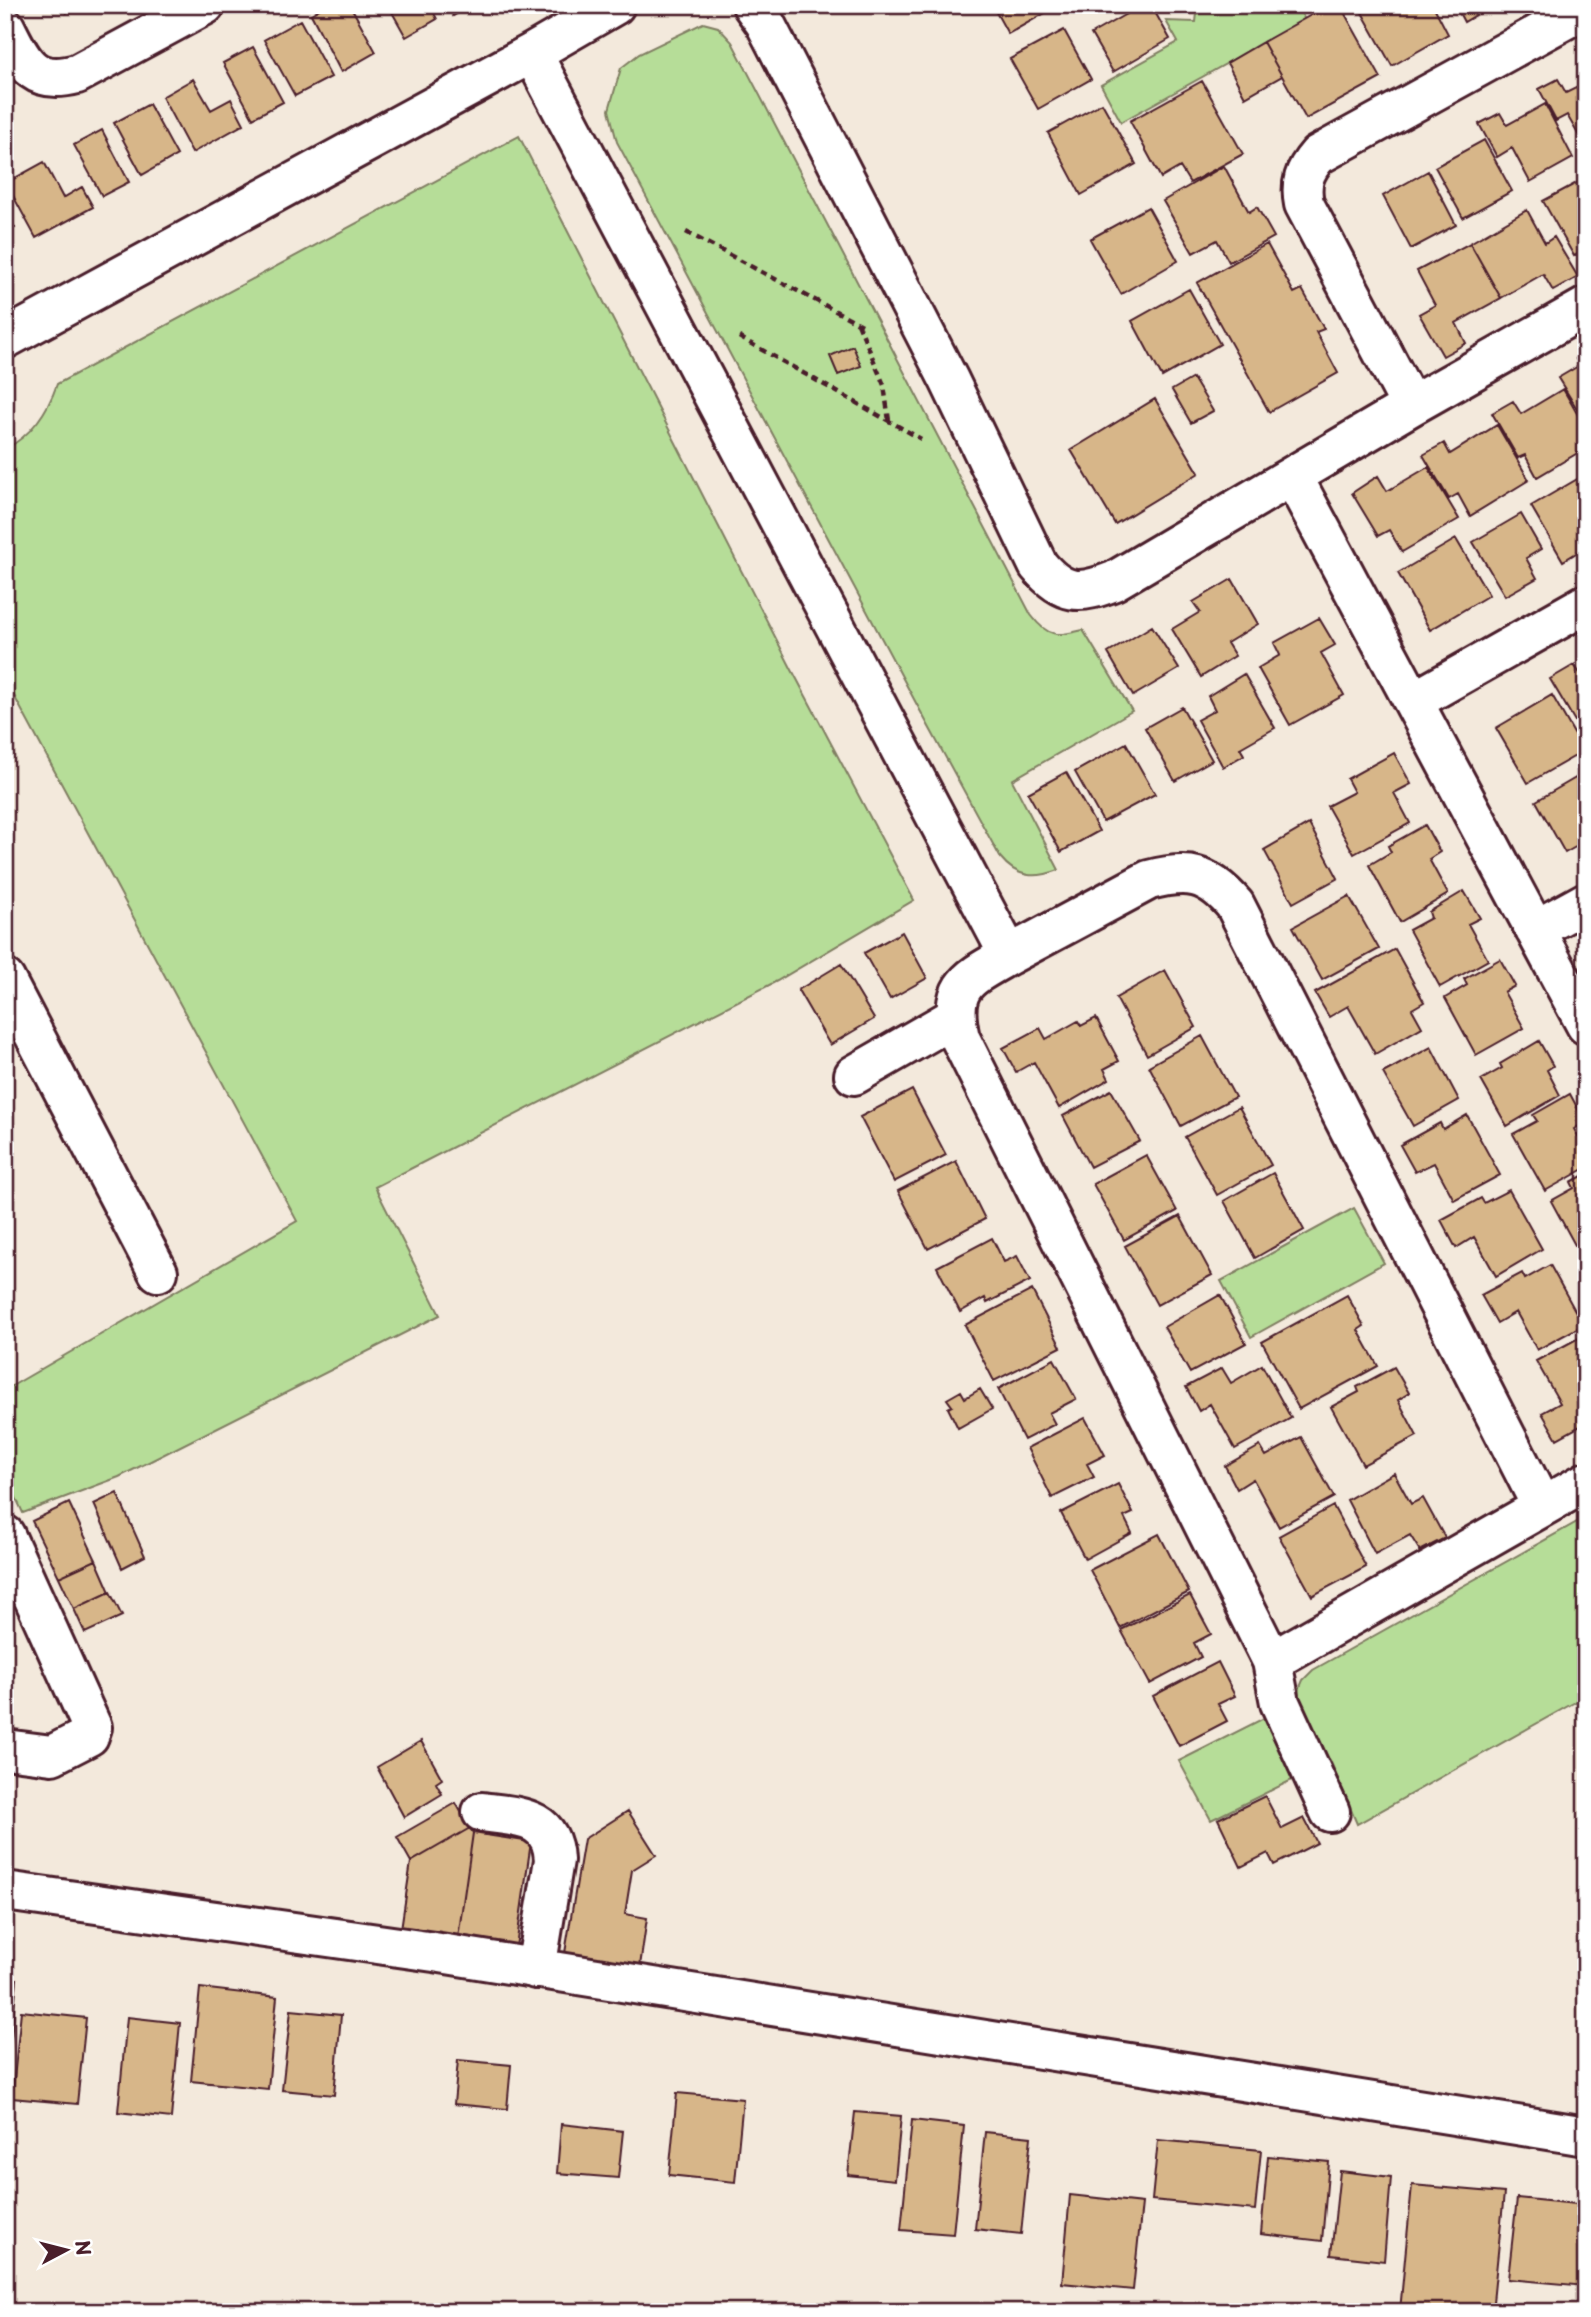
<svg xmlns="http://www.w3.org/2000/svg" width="1591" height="2317" viewBox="0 0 1591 2317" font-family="'Playpen Sans',sans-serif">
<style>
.green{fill:#b6dd98;stroke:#807e62;stroke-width:2}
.building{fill:#d7b689;stroke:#4a1f2b;stroke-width:2}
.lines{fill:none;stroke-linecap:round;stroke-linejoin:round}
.minor-casing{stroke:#4a1f2b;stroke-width:44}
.path{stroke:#4a1f2b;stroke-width:4.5;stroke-dasharray:7 5;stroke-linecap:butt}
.minor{stroke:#fff;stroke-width:38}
</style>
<rect width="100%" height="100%" fill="#f3e9dc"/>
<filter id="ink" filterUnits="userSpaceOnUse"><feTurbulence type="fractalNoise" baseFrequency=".0143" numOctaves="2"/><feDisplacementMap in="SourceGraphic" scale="14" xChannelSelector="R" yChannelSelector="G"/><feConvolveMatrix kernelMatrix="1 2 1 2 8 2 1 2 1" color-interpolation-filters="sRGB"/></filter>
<g filter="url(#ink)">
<path class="green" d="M1198,5H1297L1305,20L1121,122L1101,85L1178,42L1166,21L1196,22Z
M703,23L718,27L732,42L1031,615C1048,638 1057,636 1083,630L1132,711L1012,780L1059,870C1035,879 1017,878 1000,857L916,703L617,142L609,110L621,68L639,54Z
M519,136L791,668L914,900L777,981L375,1187L440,1315L119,1477L23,1513L5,1474V1390L297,1221L5,679V449C31,436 48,411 57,384Z
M1354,1208L1384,1263L1251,1337L1221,1281Z
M1586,1517V1696L1357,1824L1330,1760L1320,1749L1299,1704L1300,1687L1303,1680L1313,1670Z
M1266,1717L1296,1778L1211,1820L1179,1761Z"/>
<path class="building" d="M62,5H80L66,13Z
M326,5H350L376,52L341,72L311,14Z
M388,5H430L437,19L406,37Z
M447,5H472L453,16Z
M992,5H1051L1052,9L1008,34Z
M1142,5H1151L1170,39L1113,72L1091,34Z
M1329,5H1340L1381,78L1306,119L1263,42Z
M1362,5H1433L1448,34L1392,66L1359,7Z
M1455,5H1493L1464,22Z
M300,20L331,77L295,96L264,40Z
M1064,30L1091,79L1038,109L1010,59Z
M1263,42L1282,76L1245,97L1227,63Z
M253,47L283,102L253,118L223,63Z
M193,79L211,110L231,99L244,124L192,153L162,97Z
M1558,79L1566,93L1586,83V148L1567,115L1556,121L1539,89Z
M1202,81L1243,154L1190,183L1180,167L1161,178L1130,121Z
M1102,103L1136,164L1081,195L1048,133Z
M149,104L177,155L142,175L114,123Z
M1545,104L1573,158L1530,182L1512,148L1497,157L1479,124L1500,113L1507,125Z
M102,130L129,182L102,196L74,145Z
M1484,140L1512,191L1463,218L1435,167Z
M44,162L63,198L82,187L93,207L36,238L6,183Z
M1224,166L1249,212L1257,207L1274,237L1229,262L1217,240L1193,253L1163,201Z
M1428,171L1456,225L1411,249L1383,196Z
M1586,178V249L1574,256L1543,201Z
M1148,207L1178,261L1121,294L1090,239Z
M5,210L15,228L5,234Z
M1527,210L1545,243L1554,237L1578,277L1553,291L1543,274L1501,298L1470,243Z
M1470,243L1501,298L1456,323L1466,343L1443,356L1419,314L1435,305L1417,271Z
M1267,244L1294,293L1302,289L1324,329L1316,332L1338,373L1269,412L1197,283Z
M1189,289L1220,344L1162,377L1132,321Z
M853,346L861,366L838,375L830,356Z
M1586,353V419L1584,420L1558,378L1580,365L1576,359Z
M1193,378L1213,411L1191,423L1172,390Z
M1563,389L1586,429V448L1537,477L1525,455L1518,458L1492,413L1513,401L1521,414Z
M1155,399L1199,473L1115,524L1071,450Z
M1497,425L1529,480L1470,516L1458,494L1449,499L1423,455L1444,443L1450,454Z
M1428,467L1459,519L1402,552L1389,530L1378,536L1352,493L1378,476L1387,491Z
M1586,474V547L1563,561L1531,506Z
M1521,514L1541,549L1526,558L1537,578L1505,596L1473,542Z
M1456,539L1489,595L1430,630L1398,573Z
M1232,579L1258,624L1227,643L1235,656L1201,677L1172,629L1200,612L1193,602Z
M1319,618L1335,645L1321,653L1344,695L1290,725L1258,668L1280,655L1274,643Z
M1152,626L1179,669L1133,696L1108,653Z
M1574,665L1582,676L1586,673V718L1576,723L1550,679Z
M1244,674L1275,728L1240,748L1244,755L1223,767L1197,720L1215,710L1208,696Z
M1552,695L1584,751L1528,783L1496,728Z
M1182,707L1212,760L1175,781L1145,728Z
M1126,743L1155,794L1103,822L1075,772Z
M1394,753L1411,784L1394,793L1410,823L1354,854L1327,806L1354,792L1347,779Z
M1066,772L1099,831L1061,852L1028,793Z
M1586,772V841L1565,853L1536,801Z
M1309,824L1338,878L1293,903L1264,850Z
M1425,825L1440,852L1429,859L1448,894L1400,922L1369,865L1391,852L1388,846Z
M1464,891L1480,918L1468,924L1488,960L1440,987L1409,930L1431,918L1429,912Z
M1349,896L1379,949L1322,980L1293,927Z
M902,932L927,978L890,999L864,953Z
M1395,949L1424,1002L1412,1009L1422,1027L1375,1054L1348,1006L1329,1017L1315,993Z
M1500,959L1515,986L1504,992L1524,1028L1476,1055L1445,998L1467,985L1464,979Z
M841,964L874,1019L830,1045L798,990Z
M1165,970L1196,1027L1147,1055L1116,998Z
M1096,1018L1119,1061L1104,1069L1109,1079L1059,1108L1034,1062L1016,1072L1003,1048L1040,1028L1046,1039L1078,1021L1081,1026Z
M1202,1036L1235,1097L1181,1126L1149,1066Z
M1539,1041L1553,1066L1547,1070L1560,1095L1507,1126L1481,1080L1502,1068L1500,1064Z
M1431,1047L1459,1100L1413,1126L1383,1073Z
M912,1090L946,1155L894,1182L860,1117Z
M1111,1090L1140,1141L1090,1167L1063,1116Z
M1570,1094L1585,1122L1574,1129L1586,1150V1168L1545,1191L1513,1134L1537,1121L1533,1115Z
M1239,1107L1271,1165L1217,1195L1185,1137Z
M1467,1115L1500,1175L1454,1200L1434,1163L1415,1172L1400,1145L1440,1123L1443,1129Z
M1146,1155L1177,1211L1124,1240L1093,1184Z
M956,1161L985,1219L928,1249L898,1191Z
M1273,1173L1304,1230L1255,1258L1224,1201Z
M1586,1174V1256L1582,1258L1551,1201L1574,1188L1571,1182Z
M1509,1190L1542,1249L1496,1276L1474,1237L1456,1248L1441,1220L1481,1198L1484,1203Z
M1180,1216L1212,1275L1157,1305L1125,1246Z
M992,1238L1004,1262L1017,1256L1030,1281L987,1303L985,1298L960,1312L937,1267Z
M1550,1265L1583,1325L1537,1350L1516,1312L1497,1323L1481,1295L1522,1273L1525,1279Z
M1032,1290L1061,1347L994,1381L965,1325Z
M1220,1295L1246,1343L1190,1373L1164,1327Z
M1347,1295L1364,1326L1358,1330L1378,1366L1299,1409L1262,1342Z
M1586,1334V1423L1557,1439L1542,1413L1560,1403L1536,1361Z
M1054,1359L1076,1399L1049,1413L1055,1424L1024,1440L998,1389Z
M1262,1365L1291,1418L1235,1449L1210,1404L1199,1411L1186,1387L1222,1368L1231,1383Z
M1394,1367L1409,1393L1398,1400L1417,1436L1363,1465L1331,1407L1359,1392L1357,1387Z
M980,1389L992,1409L958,1428L948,1408L952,1406L947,1399L961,1391L965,1398Z
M1085,1418L1105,1455L1087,1464L1094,1477L1052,1498L1027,1448Z
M1301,1437L1334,1497L1279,1527L1253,1479L1237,1489L1225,1466L1260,1446L1266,1456Z
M1394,1473L1411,1504L1423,1498L1445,1538L1420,1551L1410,1535L1375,1554L1347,1500Z
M1118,1484L1133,1513L1124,1517L1132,1533L1085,1559L1061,1513Z
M117,1493L145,1556L122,1568L94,1504Z
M69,1503L96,1560L59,1577L32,1521Z
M1333,1506L1366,1567L1312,1596L1279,1536Z
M1159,1534L1189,1592L1120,1628L1090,1570Z
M96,1560L110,1592L74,1609L59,1577Z
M110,1592L122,1616L85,1633L74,1609Z
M1190,1595L1211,1634L1194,1643L1201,1657L1150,1684L1121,1630Z
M1218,1662L1235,1696L1218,1704L1227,1721L1179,1746L1153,1696Z
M421,1741L442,1779L436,1783L442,1794L404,1817L377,1767Z
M1265,1796L1282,1829L1304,1818L1317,1843L1274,1865L1268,1853L1241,1867L1218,1819Z
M456,1803L470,1828L411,1862L397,1837Z
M628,1811L656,1855L632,1870L625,1914L647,1918L640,1966L565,1953L584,1839Z
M470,1828L473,1833L458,1938L401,1929L411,1862Z
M473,1833L531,1842L516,1947L458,1938Z
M5,1978L17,1979L5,2100Z
M200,1988L277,1997L268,2089L191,2081Z
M291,2010L341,2015L334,2095L282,2090Z
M21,2011L86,2018L77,2104L12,2098Z
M127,2017L180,2023L171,2118L118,2112Z
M458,2060L511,2065L507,2109L454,2104Z
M677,2093L743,2099L735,2182L669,2175Z
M855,2112L901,2116L895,2180L848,2175Z
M912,2120L964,2126L953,2234L901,2230Z
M561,2124L623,2131L618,2178L557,2173Z
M985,2132L1031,2137L1021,2234L975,2229Z
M1158,2140L1261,2150L1255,2210L1152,2200Z
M1268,2156L1329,2162L1322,2241L1261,2234Z
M1340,2171L1391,2177L1384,2261L1331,2255Z
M1412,2185L1504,2193L1492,2312L1400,2311Z
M1070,2195L1142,2203L1133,2290L1062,2283Z
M1517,2198L1586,2205V2286L1508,2279Z"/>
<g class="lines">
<g class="minor-casing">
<path id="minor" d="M752,5L765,23L949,380L1038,565C1063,595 1079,595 1114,581L1411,406L1586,307
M5,27C23,62 31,86 77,74L205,5
M532,53L1009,955L1149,880C1188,870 1208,873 1235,905L1542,1507
M5,339L532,53L615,5
M1411,406L1304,204C1300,183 1304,171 1318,155L1586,8
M1293,477L1586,1025
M1414,701L1586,604
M1535,930L1586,902
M1009,955C967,979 948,985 960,1038L1272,1661L1280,1703L1330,1812
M5,979L158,1272
M854,1075L955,1017
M5,1535L92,1727L89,1736L52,1755L5,1749
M1272,1661L1586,1482
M482,1812C517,1817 552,1815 554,1860L536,1969
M5,1891L434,1952L1586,2136"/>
</g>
<path class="path" d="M686,232L864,326
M858,323L884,385L889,421
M739,337L921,439"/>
<use href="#minor" class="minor"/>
</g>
</g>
<rect width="1591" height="2317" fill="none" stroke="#fff" stroke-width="28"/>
<rect x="14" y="14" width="1563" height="2289" fill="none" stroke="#4a1f2b" stroke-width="2.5" filter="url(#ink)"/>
<g transform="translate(66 2250) rotate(83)" stroke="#ffffff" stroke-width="5" paint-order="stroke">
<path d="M0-5L12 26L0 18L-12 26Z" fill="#4a1f2b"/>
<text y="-10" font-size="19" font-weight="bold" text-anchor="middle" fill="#4a1f2b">N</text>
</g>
</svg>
